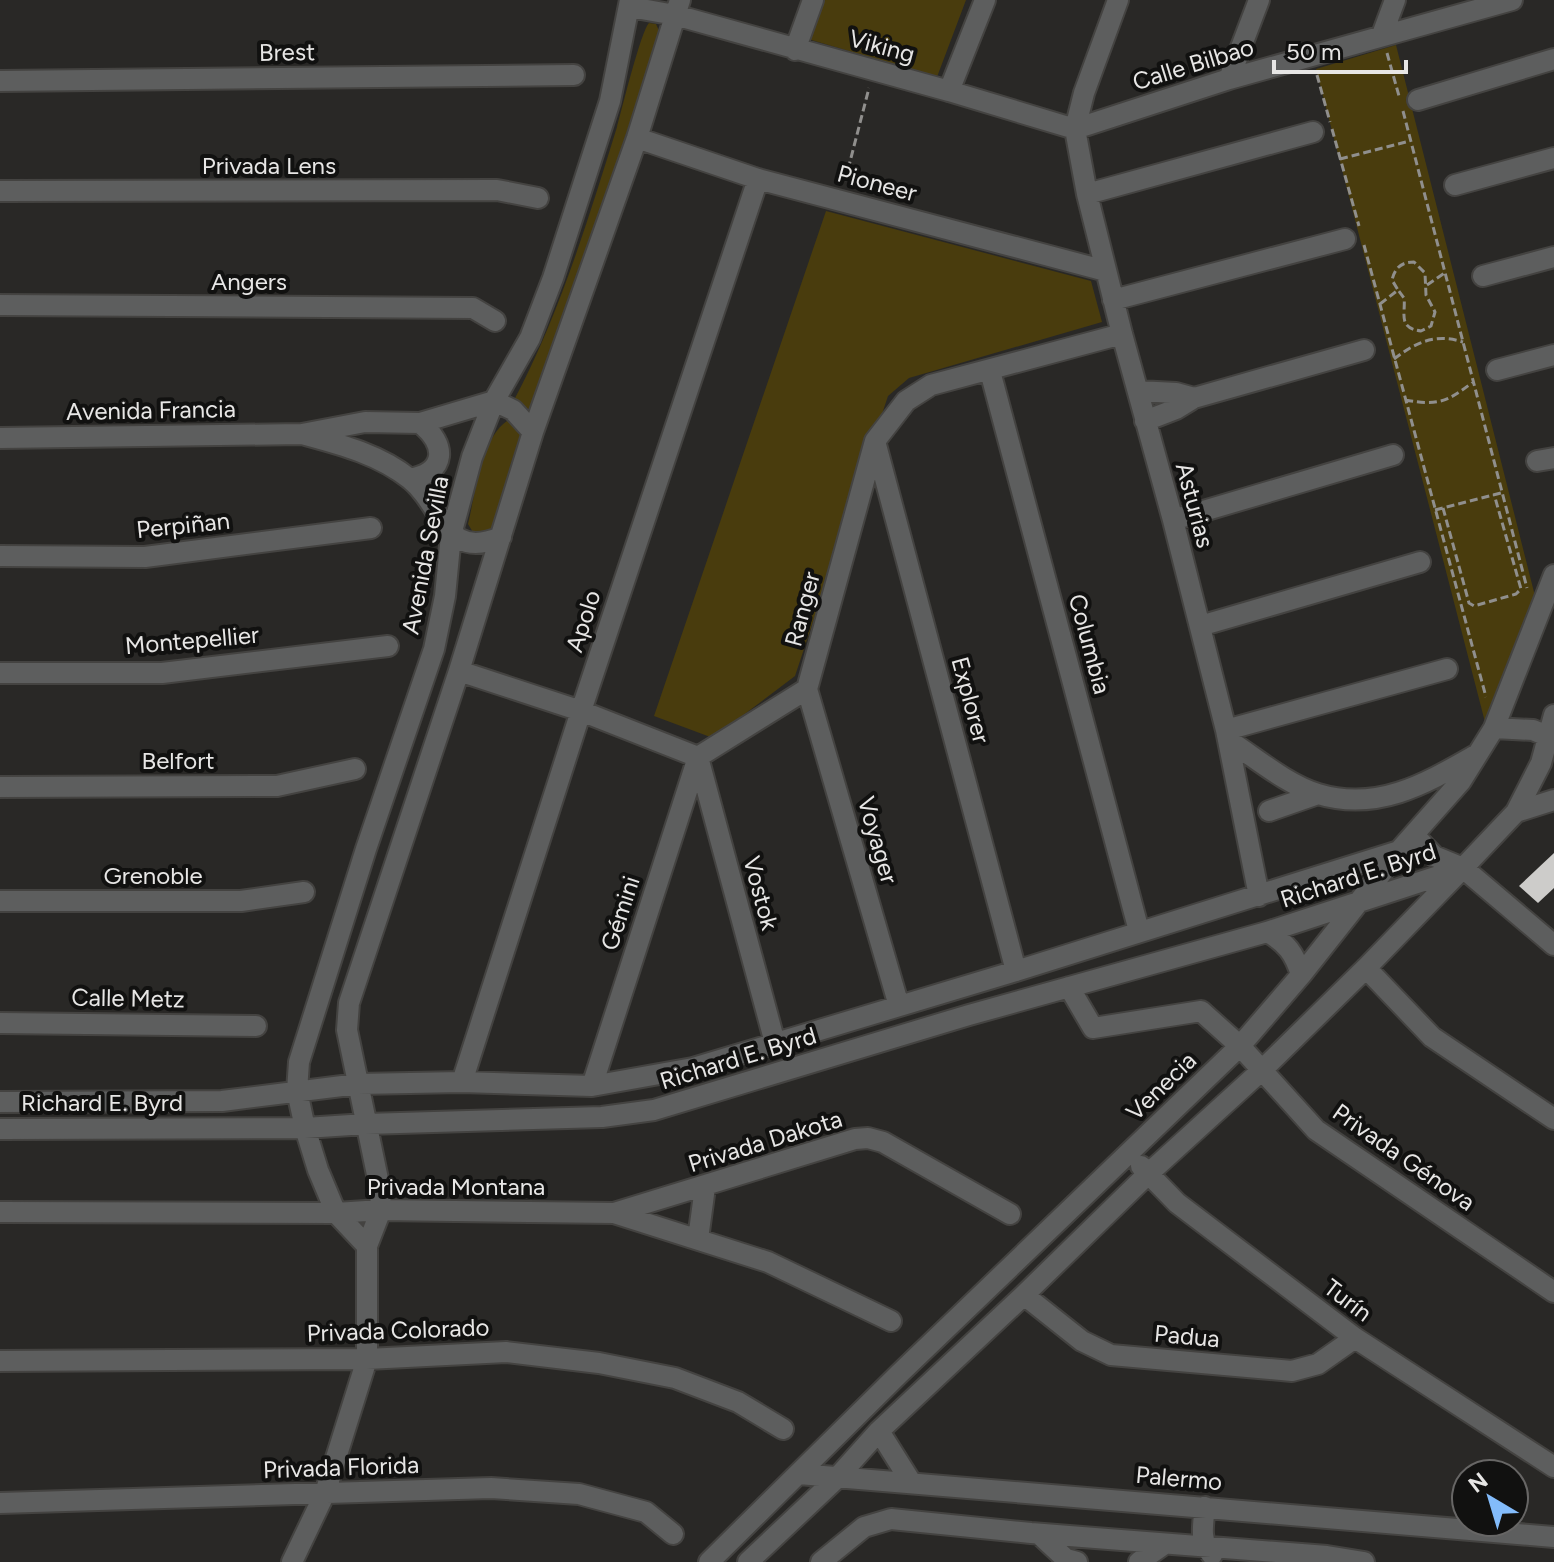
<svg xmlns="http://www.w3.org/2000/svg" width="1554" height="1562" viewBox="0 0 1554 1562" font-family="Figtree,sans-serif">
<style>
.green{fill:#493c0d}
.building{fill:#cdccca}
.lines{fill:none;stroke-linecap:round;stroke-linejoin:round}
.minor-casing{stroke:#444341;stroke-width:24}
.path{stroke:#908f8d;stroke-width:3;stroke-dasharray:8 4;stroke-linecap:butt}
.minor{stroke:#5d5e5e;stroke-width:20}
.labels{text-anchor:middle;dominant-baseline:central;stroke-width:8;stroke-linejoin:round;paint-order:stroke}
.street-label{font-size:24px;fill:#e7e6e5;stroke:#111110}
</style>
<rect width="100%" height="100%" fill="#292826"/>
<path class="green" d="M822,0H966L937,77L808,39Z
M649,23L656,24L660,33L533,411L513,402C559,316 588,220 617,127C622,109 641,31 649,23Z
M1396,45L1537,604L1485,722L1316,69Z
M826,211L1091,281L1102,322L909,378L888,396L795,676L713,738L654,716Z
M507,421H511L520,432V438C507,469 502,502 492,534H474L468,524C475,495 482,437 507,421Z"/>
<path class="building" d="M1554,853V888L1538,903L1519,886Z"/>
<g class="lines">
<g class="minor-casing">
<path id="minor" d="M1118,0L1084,93L1075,129L1087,194L1122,334L1173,520L1226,730L1259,896
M630,7L675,15L949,91L1075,129
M1382,35L1395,0
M795,50L813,0
M1229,79L1259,0
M0,81L574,75
M949,91L985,0
M1418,100L1554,59
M1075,129L1229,79L1512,0
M637,138L758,179L1106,271
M1455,185L1554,158
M0,191L497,190L538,198
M1087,194L1313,132
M1483,276L1554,257
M1113,300L1345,239
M0,305L473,308L495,321
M1497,370L1554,355
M990,371L1139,931
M1138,391L1176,393L1194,398
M1145,421L1176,409L1194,398L1364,350
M302,434C339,444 379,454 410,479C445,507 443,561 501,537
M0,438L302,434L365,422L420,423L494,401L513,410L533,432
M875,441L1016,971
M1537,461L1554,458
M410,479C447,472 447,444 420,423
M1173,520L1393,455
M0,556L145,557L371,528
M1200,626L1420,562
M459,671L581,711L698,757
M0,673H162L388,646
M807,689L899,1006
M1494,728L1533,730L1554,739
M1226,730L1447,669
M1228,740C1256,758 1286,784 1318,794C1377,812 1425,784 1474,756
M698,757L807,689L875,441L906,401L931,385L1122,334
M698,757L775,1043
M0,787L277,786L355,769
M1269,811L1318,794
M1516,812L1554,800
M1414,835L1434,856L1463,868L1554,945
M0,901H241L304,892
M1267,932C1286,942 1295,954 1301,975
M1366,968L1432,1037L1554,1119
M1069,987L1093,1028L1201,1011L1240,1046L1316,1130L1554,1292
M0,1023L256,1026
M462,1082L581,711L758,179
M592,1086L698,757
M0,1102L222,1101L358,1084L462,1082L592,1086L693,1068L1016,971L1399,851
M0,1129L305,1128L366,1124L602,1117L654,1110L969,1015L1267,932L1463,868
M1141,1166L1177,1203L1355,1338L1554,1467
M0,1212L336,1213L381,1210L614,1213L768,1262L891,1321
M614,1213L855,1139L868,1138L883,1142L1010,1214
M698,1239L705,1187
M367,1246L336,1213L318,1170L305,1128L297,1091L299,1062L366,849L434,649L445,596L451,535L472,457L494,401L530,338L553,278L610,101L630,0
M1024,1295L1082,1341L1111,1355L1292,1371L1318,1364L1355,1338
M0,1361L367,1359L506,1352L599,1363L675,1378L738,1402L783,1429
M879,1431L911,1482
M799,1474L1554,1537
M0,1503L491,1488L579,1494L646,1512L673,1534
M1205,1507C1203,1525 1199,1540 1212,1555
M1039,1534L1066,1559L1077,1562
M292,1562L325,1493L367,1359V1246L381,1210L380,1189L347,1030L349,1003L459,671L533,432L637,138L680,0
M709,1562L899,1374L1240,1046L1301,975L1399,851L1461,781L1494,728L1554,575
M748,1562L836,1479L879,1431L1024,1295L1149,1173L1262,1070L1366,968L1463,868L1516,812L1541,763L1554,715
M821,1562L864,1527L891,1519L1031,1533L1327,1556L1364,1562
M1139,1562L1163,1545"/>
</g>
<path class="path" d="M1387,53L1399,96
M1317,75L1330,122
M1403,111L1527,588
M1332,129L1359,226
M1340,159L1410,141
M845,181L869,88
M1364,245L1486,697
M1427,285L1446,272
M1380,304L1398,290L1392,280C1395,268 1401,262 1414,262L1425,273L1426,295L1435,312L1431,326L1421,331C1397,328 1406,313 1404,298L1398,290
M1394,359C1416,342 1436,333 1463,342
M1405,400C1438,406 1447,402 1473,382
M1443,508L1469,603L1474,606L1516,594L1521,589L1494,494
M1435,510L1501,493"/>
<use href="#minor" class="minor"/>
</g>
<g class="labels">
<g class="street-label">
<text transform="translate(882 46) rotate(15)">Viking</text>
<text transform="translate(287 52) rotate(-1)">Brest</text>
<text transform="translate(1193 64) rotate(-17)">Calle Bilbao</text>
<text x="269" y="165">Privada Lens</text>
<text transform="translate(877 183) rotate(15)">Pioneer</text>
<text x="249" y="281">Angers</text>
<text transform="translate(151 410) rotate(-1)">Avenida Francia</text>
<text transform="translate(1195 505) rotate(75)">Asturias</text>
<text transform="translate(183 525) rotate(-6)">Perpiñan</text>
<text transform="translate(425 555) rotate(-79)">Avenida Sevilla</text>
<text transform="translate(802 609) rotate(-75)">Ranger</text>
<text transform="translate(583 621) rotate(-72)">Apolo</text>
<text transform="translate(192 640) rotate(-5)">Montepellier</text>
<text transform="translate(1090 644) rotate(75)">Columbia</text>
<text transform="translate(971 700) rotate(75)">Explorer</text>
<text x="178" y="760">Belfort</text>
<text transform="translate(878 840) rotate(74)">Voyager</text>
<text x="153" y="875">Grenoble</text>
<text transform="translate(1358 875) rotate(-18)">Richard E. Byrd</text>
<text transform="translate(761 893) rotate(75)">Vostok</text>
<text transform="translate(620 913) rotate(-72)">Gémini</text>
<text transform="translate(128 998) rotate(1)">Calle Metz</text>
<text transform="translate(738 1058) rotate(-17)">Richard E. Byrd</text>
<text transform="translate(1161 1086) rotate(-44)">Venecia</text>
<text x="102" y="1102">Richard E. Byrd</text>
<text transform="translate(765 1141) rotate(-17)">Privada Dakota</text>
<text transform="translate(1404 1157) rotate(35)">Privada Génova</text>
<text x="456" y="1186">Privada Montana</text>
<text transform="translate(1348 1300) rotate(37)">Turín</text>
<text transform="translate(398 1330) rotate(-2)">Privada Colorado</text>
<text transform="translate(1187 1336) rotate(5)">Padua</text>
<text transform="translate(341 1467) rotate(-2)">Privada Florida</text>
<text transform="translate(1179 1478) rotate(5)">Palermo</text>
</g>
</g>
<g transform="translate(1490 1498) rotate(322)"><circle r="38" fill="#111110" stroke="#676665" stroke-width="2"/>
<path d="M0-6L14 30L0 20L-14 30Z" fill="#83bcfb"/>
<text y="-12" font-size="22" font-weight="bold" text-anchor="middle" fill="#e7e6e5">N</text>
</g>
<path d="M1274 60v12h132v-12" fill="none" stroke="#e7e6e5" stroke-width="4"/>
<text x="1286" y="60" font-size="24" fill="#e7e6e5" stroke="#111110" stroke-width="6" paint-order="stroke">50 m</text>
</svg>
